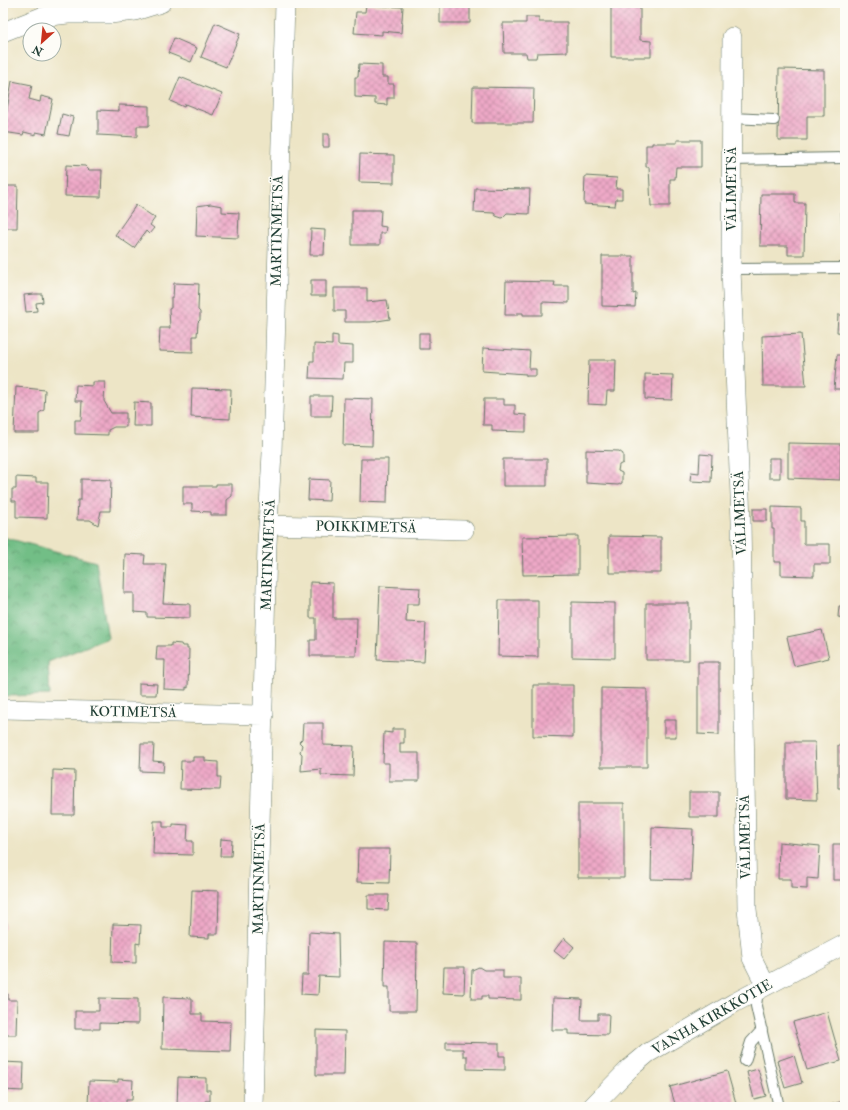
<svg xmlns="http://www.w3.org/2000/svg" width="848" height="1110" viewBox="0 0 848 1110" font-family="'IM FELL Double Pica',serif">
<style>
.forest{fill:url(#forest-crowns);stroke:#487e5d}
.building{fill:url(#building-cross-hatch)}
.lines{fill:none;stroke-linecap:round;stroke-linejoin:round}
.lane-casing{stroke:#677867;stroke-width:12}
.street-casing{stroke:#677867;stroke-width:20}
.lane{stroke:#fff;stroke-width:10}
.street{stroke:#fff;stroke-width:19}
.labels{text-anchor:middle;dominant-baseline:central;stroke-width:3;stroke-linejoin:round;paint-order:stroke}
.street-label{font-size:14px;fill:#1f3d34;stroke:#fdfcf7}
</style>
<defs>
<pattern id="forest-crowns" width="20" height="18" patternUnits="userSpaceOnUse"><rect width="20" height="18" fill="#72be86"/><path d="M2 6a3 3 0 1 1 6 0M12 15a3 3 0 1 1 6 0" fill="none" stroke="#5d9c6e"/></pattern>
<pattern id="building-cross-hatch" width="8" height="8" patternUnits="userSpaceOnUse"><rect width="8" height="8" fill="#eea9c7"/><path d="M0 0l8 8M0 8l8-8" fill="none" stroke="#c08ba2"/></pattern>
</defs>
<rect width="100%" height="100%" fill="#fdfcf7"/>
<filter id="ink" filterUnits="userSpaceOnUse"><feTurbulence type="fractalNoise" baseFrequency=".025" numOctaves="2"/><feDisplacementMap in="SourceGraphic" scale="8" xChannelSelector="R" yChannelSelector="G"/><feConvolveMatrix kernelMatrix="1 2 1 2 8 2 1 2 1" color-interpolation-filters="sRGB"/></filter>
<filter id="wash" filterUnits="userSpaceOnUse"><feTurbulence type="fractalNoise" baseFrequency=".012" numOctaves="4" result="noise"/><feDisplacementMap in="SourceGraphic" scale="16" xChannelSelector="R" yChannelSelector="G"/><feGaussianBlur stdDeviation="0.9" result="paint"/><feColorMatrix in="noise" values="0 0 0 0 0 0 0 0 0 0 0 0 0 0 0 0 0 1.4 0 .05"/><feComposite in="paint" operator="in"/></filter>
<g filter="url(#wash)">
<rect width="100%" height="100%" fill="#ede5c6"/>
<path class="forest" d="M3,537L96,562L108,638L48,662L50,695L3,696Z"/>
<g id="blocks">
<path class="building" d="M440,3H470V23H440Z
M611,3H640V40L651,41V57H611Z
M366,5L403,7L401,33L382,31V35L354,33L356,12H365Z
M526,17H539V22H567V52L537,53L536,58H527L526,53H504L503,23H526Z
M215,23L240,34L226,67L201,57Z
M174,38L197,48L191,62L168,53Z
M359,64L382,65V77H388V84H394V98H387V105L375,104V98L355,97V77H358Z
M779,69L824,70V116H807V140H778Z
M180,77L222,94L213,115L185,104L184,107L170,101Z
M12,81L32,85L29,99L40,102L41,96L53,99L46,134L36,132V135L24,132L23,135L3,132Z
M473,87L534,88L533,123H472Z
M119,105L149,106V126H137V137L98,135V110L119,111Z
M62,114L73,117L69,136L58,134Z
M323,134H329V147H323Z
M677,140H701V167H676L675,179H670V206H651L649,167H646V145H652V143H677Z
M360,154L394,155V183L359,182Z
M66,165L85,166L89,170H102L101,197L65,196Z
M585,176L617,178L616,189H622V199H616L615,206L584,204Z
M3,186H18L17,228H3Z
M475,188L530,189L529,214L507,213L502,218L496,216L494,213L474,212Z
M761,194H795V203H805L804,255H788V246H760Z
M211,204L222,206V212L239,213L238,238L196,236L197,206Z
M136,205L155,218L150,225L154,228L149,234L146,231L134,248L115,235Z
M841,206H845V242H842Z
M352,210H381L380,226L386,227L385,233H380V245H352Z
M311,229L325,230L324,255H310Z
M602,256H633V294L636,293L635,307L602,306Z
M311,280H326V296H311Z
M506,281L555,282L554,286H569V303L542,302V315H523V313H517V315H505Z
M174,283L199,284L198,310L200,312V320L198,322L197,336H193V352L159,351L160,328H170L169,309L171,308V297H173Z
M334,288H367V302L387,300L390,319L371,322H345V311H334Z
M35,294H42L43,302L36,303L37,311L26,312L24,295Z
M838,315H845V333L837,332Z
M419,333H429V349H419Z
M801,334L806,386H763L762,336Z
M332,335L338,336V345L353,346V363H344L343,379L309,378L310,361H314V344L332,345Z
M483,348L530,351L529,369H536V376H526V374L482,371Z
M837,355H845V389H834Z
M589,360H616L615,391H607L606,405L588,404Z
M645,374L673,375L672,400L645,399Z
M93,382H105L104,401L111,413H126V427H114L108,430V435L75,434V420H81L82,401H75L76,385L93,386Z
M16,387L45,390L44,410L39,413V433H14Z
M192,388L231,389L230,419L191,417Z
M311,396H332L331,416H311Z
M344,398L373,399L372,446L343,445Z
M484,399H504V405H515V414L526,415V432L492,431V425H483Z
M134,402L151,403V426H133Z
M788,443L841,444L840,480L788,478Z
M586,450L619,451L623,454V463L619,465L618,471L622,473V483L618,485L586,483Z
M700,454L712,455L711,482L690,481L691,472L699,473Z
M769,458H780V478H769Z
M361,459H388L387,503L360,502Z
M503,459H547V486H503Z
M16,477L36,478V482H48L47,518L16,517V501H12V489H16Z
M81,479L111,480L110,511H101L98,525L90,520H77L78,500H81Z
M309,479L330,480L329,501L308,500Z
M216,484H232V496L227,500V515H211V512L192,511V504H183V486H216Z
M772,507L801,508V521H804V544H830V564H814V576L781,575V562H774V529H772Z
M753,509H767V521H753Z
M578,536V574L523,575L522,537Z
M609,536L661,537V573H609Z
M125,554L145,555L144,564H166L163,603L190,604V618L147,617V613L134,612V593H124Z
M310,582L333,583V618H357L356,656H310V640H316V618H310Z
M380,586L420,588L419,604H407L406,622L426,623L424,662L377,660Z
M499,600H538V657L498,656Z
M572,602L615,603V658L572,657Z
M646,603H689V660H646Z
M839,606H845V618L838,617Z
M822,630L829,658L794,666L787,637Z
M171,643L181,644L182,646H187V649H189L188,688L186,687V690L164,689L165,660H156L157,646H171Z
M698,662H719V735L698,734Z
M139,683L157,684L156,695H139Z
M533,685H573V737L533,736Z
M601,688L647,689V767H601Z
M664,720H676V737H664Z
M303,723H323V745L354,746L353,776L321,775V769L301,771L302,754L300,752L302,745L299,742L302,739Z
M392,729H404V743H400V753H419V781H389V763H383L384,732L392,733Z
M786,742H815L817,800L786,799Z
M141,744H154L153,761L164,762L163,772L140,771Z
M838,745H845V788H838Z
M193,757H205V761L218,762V777H221L220,790L180,789L181,761H193Z
M53,770L75,771L74,815H52Z
M689,792H719V817H689Z
M578,803H624V878H578Z
M154,821H163V827H173V824L188,825L187,841H193V855L153,854Z
M652,827L693,829L691,880L651,879Z
M221,839L232,840L231,856H220Z
M779,842L820,846L818,879L807,878V889L791,888V879H778Z
M833,844H845V890H843L842,880H833Z
M358,849H390L389,883L357,882Z
M192,890L219,891L218,934H209V938L190,937Z
M368,895H389L388,910L368,909Z
M3,918L5,925L3,931Z
M113,924L141,925L140,944L136,943V963L112,962Z
M309,932L338,934L339,977L319,976L318,995L301,994L302,975H308Z
M564,938L574,947L564,959L554,951Z
M385,942L417,943L416,1011H389V987H384Z
M444,967H465L464,994L443,993Z
M479,967L484,970H503V978H521V1000L488,999V996H482V999H471L472,970Z
M3,994H8V1000H17L16,1035H3Z
M163,997L192,998V1014H202V1021L231,1022L230,1051L162,1049Z
M99,998L138,999V1024L100,1023V1029H75V1011H99Z
M553,998L582,999L581,1020H598V1014H609L608,1035L568,1034V1030H552Z
M827,1012L841,1061L807,1070L793,1022Z
M316,1030L345,1031L344,1075H316Z
M446,1042L499,1043V1056H505V1070L467,1069V1056H463V1049H446Z
M794,1055L802,1083L785,1088L777,1061Z
M3,1062L24,1063L23,1091L3,1090Z
M758,1069L766,1096L754,1099L747,1072Z
M727,1071L736,1103L722,1107H676L670,1087Z
M178,1077L206,1078V1090H210V1101H205V1107H177Z
M118,1079L133,1080L132,1100H126V1107L88,1106L89,1081L118,1082Z
M840,1102L841,1107H823Z
M352,1105L374,1106V1107H352Z"/>
</g>
</g>
<g filter="url(#ink)">
<use href="#blocks" fill-opacity="0" stroke="#677867" stroke-width="1"/>
<g class="lines">
<g class="lane-casing">
<path id="lane" d="M731,118L774,120
M731,160L845,158
M731,269L845,268
M758,990L756,1006L779,1107
M745,1061L751,1042L762,1030"/>
</g>
<g class="street-casing">
<path id="street" d="M3,32L41,17L68,14H110L135,11L161,3
M732,37L731,269L741,521L747,909L752,958L766,986
M268,525L464,530
M3,709L264,715
M253,1107L267,544L272,453L285,3
M592,1107L630,1068L648,1053L734,1003L845,944"/>
</g>
<use href="#lane" class="lane"/>
<use href="#street" class="street"/>
</g>
</g>
<g class="labels">
<g class="street-label">
<text transform="translate(731 189) rotate(-90)">VÄLIMETSÄ</text>
<text transform="translate(277 231) rotate(-89)">MARTINMETSÄ</text>
<text transform="translate(740 513) rotate(-92)">VÄLIMETSÄ</text>
<text transform="translate(366 527) rotate(1)">POIKKIMETSÄ</text>
<text transform="translate(268 555) rotate(-88)">MARTINMETSÄ</text>
<text transform="translate(133 712) rotate(1)">KOTIMETSÄ</text>
<text transform="translate(745 837) rotate(-91)">VÄLIMETSÄ</text>
<text transform="translate(259 879) rotate(-89)">MARTINMETSÄ</text>
<text transform="translate(712 1017) rotate(-30)">VANHA KIRKKOTIE</text>
</g>
</g>
<rect width="848" height="1110" fill="none" stroke="#fdfcf7" stroke-width="16"/>
<g transform="translate(42 42) rotate(207)"><circle r="19" fill="#fdfcf7" stroke="#a4b0a9"/>
<path d="M0-3L7 15L0 10L-7 15Z" fill="#c8321e"/>
<text y="-6" font-size="11" font-weight="bold" text-anchor="middle" fill="#1f3d34">N</text>
</g>
</svg>
